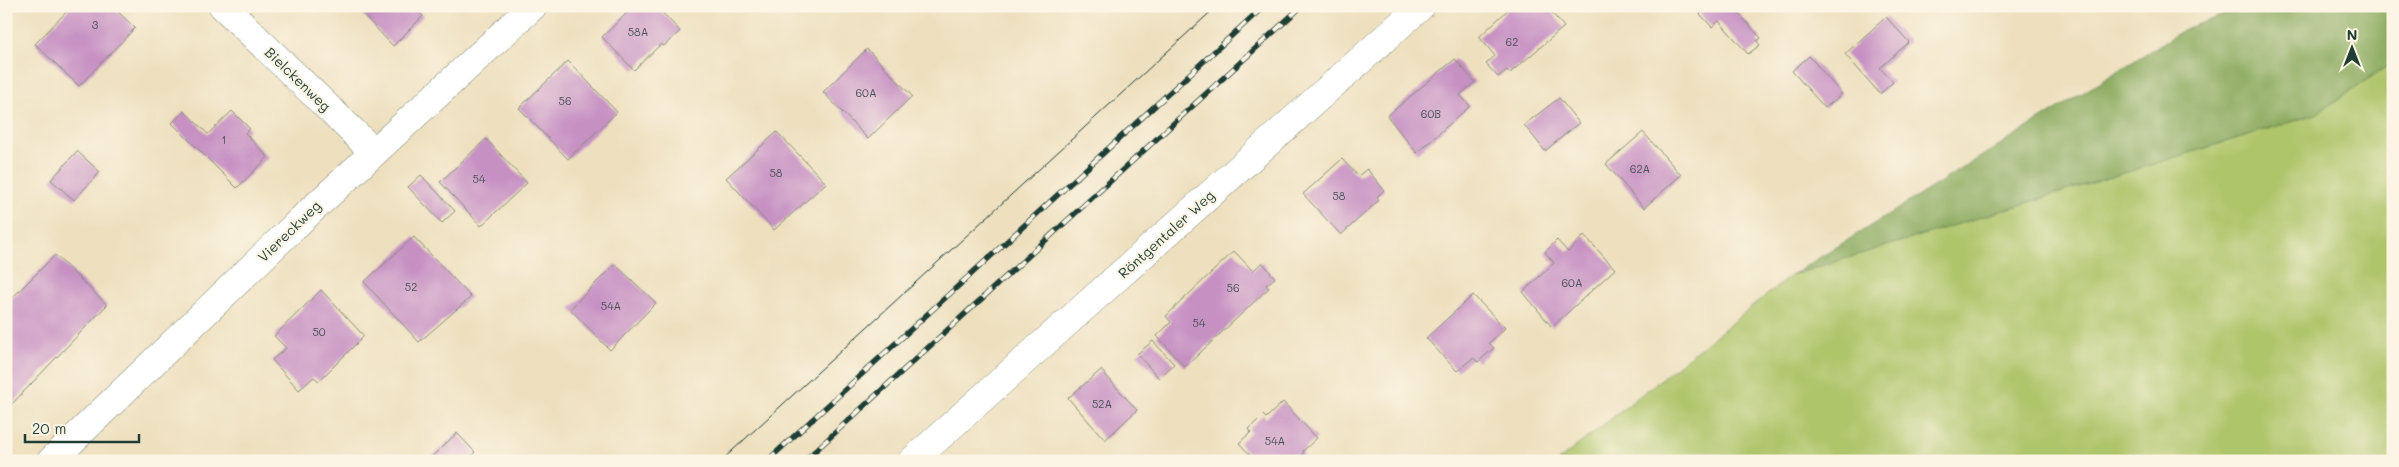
<svg xmlns="http://www.w3.org/2000/svg" width="2399" height="467" viewBox="0 0 2399 467" font-family="Mali,sans-serif">
<style>
.green{fill:#afc56a;stroke:#67814f}
.forest{fill:#8baa5e;stroke:#557449}
.building{fill:#c690c3}
.lines{fill:none;stroke-linecap:round;stroke-linejoin:round}
.minor-casing{stroke:#868e7a;stroke-width:29}
.minor{stroke:#fff;stroke-width:28}
.tram{stroke:#1f3d34;stroke-width:1}
.rail-casing{stroke:#1f3d34;stroke-width:5.5}
.rail{stroke:#fcf5e5;stroke-width:4;stroke-dasharray:11;stroke-linecap:butt}
.labels{text-anchor:middle;dominant-baseline:central;stroke-width:4.5;stroke-linejoin:round;paint-order:stroke}
.number-label{font-size:11px;fill:#495258}
.street-label{font-size:14px;fill:#1f3d34;stroke:#fcf5e5}
</style>
<rect width="100%" height="100%" fill="#fcf5e5"/>
<filter id="ink" filterUnits="userSpaceOnUse"><feTurbulence type="fractalNoise" baseFrequency=".02" numOctaves="2"/><feDisplacementMap in="SourceGraphic" scale="10" xChannelSelector="R" yChannelSelector="G"/><feConvolveMatrix kernelMatrix="1 2 1 2 8 2 1 2 1" color-interpolation-filters="sRGB"/></filter>
<filter id="wash" filterUnits="userSpaceOnUse"><feTurbulence type="fractalNoise" baseFrequency=".0096" numOctaves="4" result="noise"/><feDisplacementMap in="SourceGraphic" scale="20" xChannelSelector="R" yChannelSelector="G"/><feGaussianBlur stdDeviation="1.12" result="paint"/><feColorMatrix in="noise" values="0 0 0 0 0 0 0 0 0 0 0 0 0 0 0 0 0 1.4 0 .05"/><feComposite in="paint" operator="in"/></filter>
<g filter="url(#wash)">
<rect width="100%" height="100%" fill="#eee0bf"/>
<path class="green" d="M2393,62V461H1558L1792,275L2316,114Z"/>
<path class="forest" d="M2249,6H2393V62L2316,114L1792,275L2185,29Z"/>
<g id="blocks">
<path class="building" d="M72,6H112L135,28L79,86L35,44Z
M355,6H413L423,16L393,46Z
M634,6H656L680,31L664,46L661,44L634,70L602,37Z
M1512,6H1546L1564,27L1510,73L1507,70L1498,77L1486,64L1495,56L1479,37Z
M1708,6H1732L1761,38L1757,41L1760,45L1748,54L1719,21L1712,27L1700,14Z
M1886,17L1909,42L1880,68L1893,82L1880,94L1845,54Z
M867,49L912,96L868,139L823,92Z
M1809,56L1842,94L1825,108L1792,71Z
M1455,59L1475,82L1460,95L1470,106L1417,153L1387,116Z
M568,61L617,112L568,159L519,108Z
M1559,98L1579,123L1545,151L1524,125Z
M184,111L208,134L232,111L250,129L245,133L268,157L237,188L172,123Z
M777,132L826,183L774,230L726,178Z
M1643,132L1681,175L1644,208L1606,164Z
M486,139L527,183L481,226L440,182Z
M77,151L100,172L74,200L51,180Z
M1342,159L1358,176L1367,169L1384,190L1377,197L1379,200L1341,235L1303,194Z
M421,175L455,211L442,223L408,187Z
M1584,235L1615,269L1552,327L1523,292L1554,263L1545,252L1557,240L1568,252Z
M414,237L471,297L419,342L364,282Z
M1234,251L1253,271L1262,262L1275,278L1266,285L1269,288L1185,367L1157,336L1171,322L1166,316Z
M55,255L107,305L6,410V304Z
M615,264L656,303L610,350L570,309Z
M321,290L364,336L319,381L314,377L299,390L272,360L286,348L274,336Z
M1473,295L1505,328L1489,343L1494,348L1478,362L1473,358L1457,371L1426,338Z
M1153,341L1174,364L1159,378L1137,354Z
M1101,370L1137,410L1105,440L1068,398Z
M1283,402L1317,438L1303,451V457L1299,461H1256L1239,443L1251,432L1249,429L1263,415L1266,418Z
M457,433L475,452L470,457L474,461H427Z"/>
</g>
</g>
<g filter="url(#ink)">
<use href="#blocks" fill-opacity="0" stroke="#868e7a" stroke-width="1"/>
<g class="lines">
<g class="minor-casing">
<path id="minor" d="M223,6L374,152
M51,461L302,219L533,6
M912,461L1421,6"/>
</g>
<use href="#minor" class="minor"/>
<path class="tram" d="M721,461L1217,6"/>
<g class="rail-casing">
<path id="rail" d="M767,461L1264,6
M804,461L1302,6"/>
</g>
<use href="#rail" class="rail"/>
</g>
</g>
<g class="labels">
<g class="number-label">
<text x="95" y="24">3</text>
<text x="638" y="31">58A</text>
<text x="1512" y="41">62</text>
<text x="866" y="92">60A</text>
<text x="565" y="100">56</text>
<text x="1431" y="113">60B</text>
<text x="224" y="139">1</text>
<text x="1640" y="168">62A</text>
<text x="776" y="172">58</text>
<text x="479" y="178">54</text>
<text x="1339" y="195">58</text>
<text x="1572" y="282">60A</text>
<text x="411" y="286">52</text>
<text x="1233" y="287">56</text>
<text x="611" y="305">54A</text>
<text x="1199" y="322">54</text>
<text x="319" y="331">50</text>
<text x="1102" y="403">52A</text>
<text x="1275" y="440">54A</text>
</g>
<g class="street-label">
<text transform="translate(298 79) rotate(44)">Bielckenweg</text>
<text transform="translate(289 231) rotate(-44)">Viereckweg</text>
<text transform="translate(1166 234) rotate(-42)">Röntgentaler Weg</text>
</g>
</g>
<rect width="2399" height="467" fill="none" stroke="#fcf5e5" stroke-width="25"/>
<g transform="translate(2352 48)" stroke="#fcf5e5" stroke-width="4" paint-order="stroke">
<path d="M0-4L9 19L0 12L-9 19Z" fill="#1f3d34"/>
<text y="-8" font-size="14" font-weight="bold" text-anchor="middle" fill="#1f3d34">N</text>
</g>
<path d="M25 434v8h114v-8" fill="none" stroke="#1f3d34" stroke-width="2.5"/>
<text x="32" y="434" font-size="15" fill="#1f3d34" stroke="#fcf5e5" stroke-width="4" paint-order="stroke">20 m</text>
</svg>
